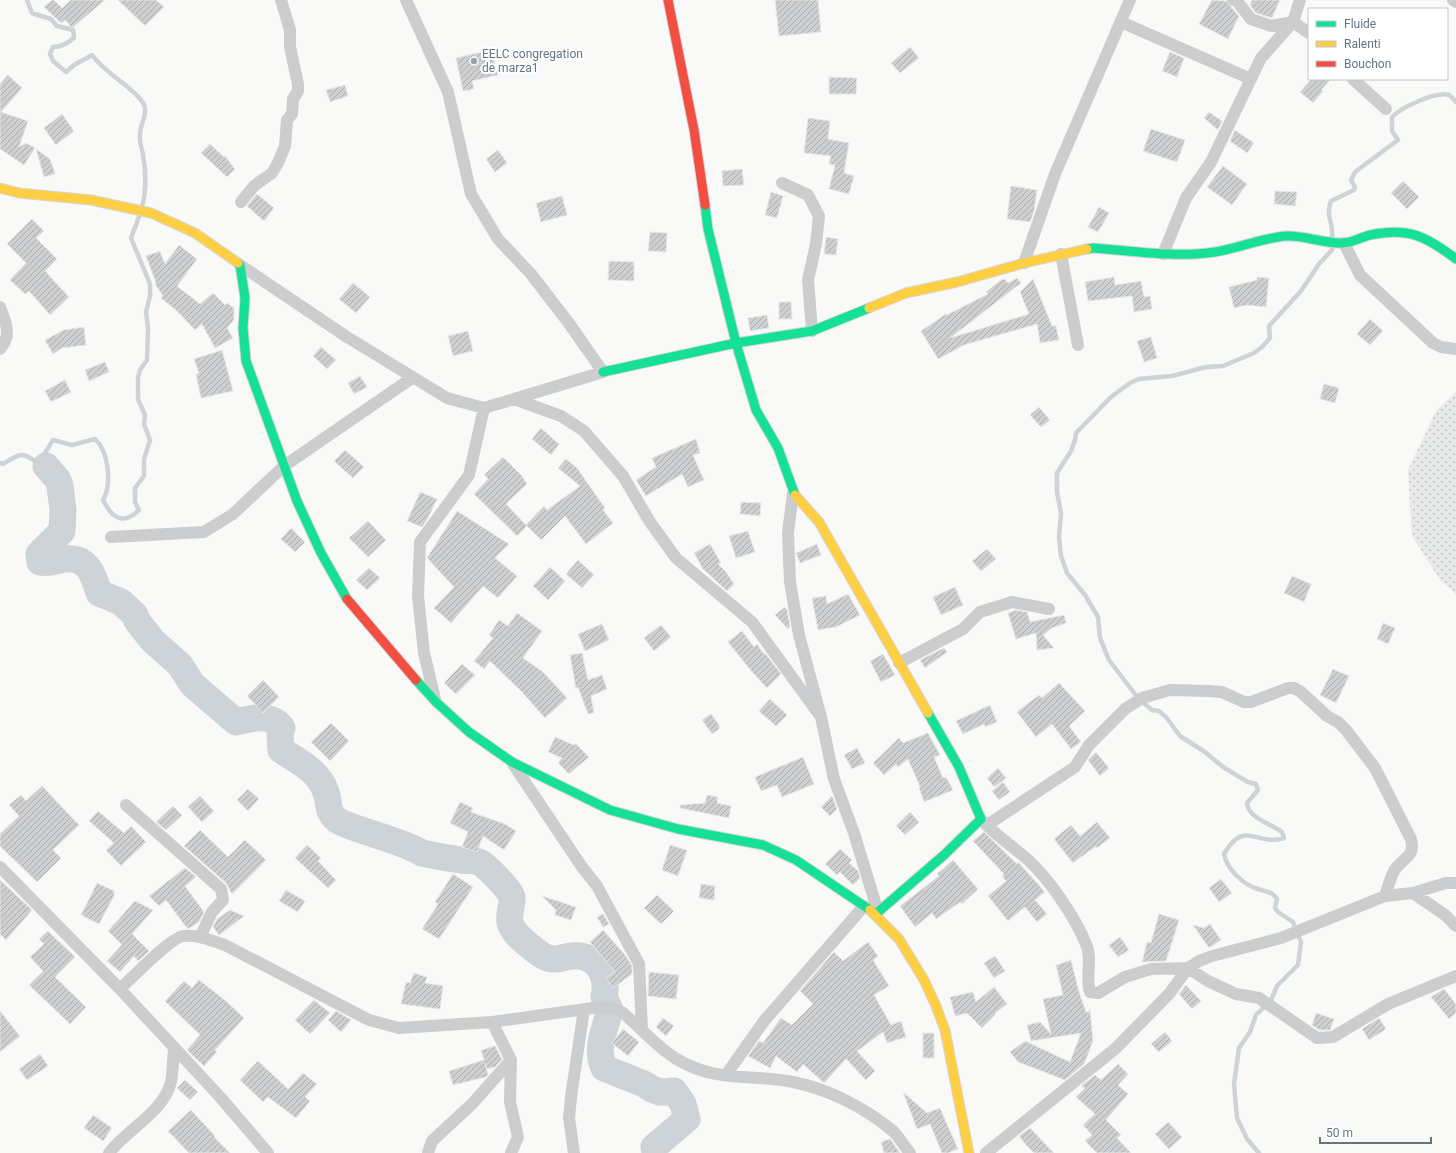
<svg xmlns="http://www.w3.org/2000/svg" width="1456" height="1153" viewBox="0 0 1456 1153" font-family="Roboto,sans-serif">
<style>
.grass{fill:url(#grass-dots)}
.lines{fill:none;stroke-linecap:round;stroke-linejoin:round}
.stream{stroke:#cdd3d6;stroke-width:4.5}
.river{stroke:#cdd3d6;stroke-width:27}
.building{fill:url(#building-hatch);stroke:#e8e8e8}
.fast-casing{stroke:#d5d6d6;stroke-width:11}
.slow-casing{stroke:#d5d6d6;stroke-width:11}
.jam-casing{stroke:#d5d6d6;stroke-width:11}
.street{stroke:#cccdce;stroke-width:12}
.fast{stroke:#16e098;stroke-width:9}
.slow{stroke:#ffcf43;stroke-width:9}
.jam{stroke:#f24e42;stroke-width:9}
.poi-dot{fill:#99a3aa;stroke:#fff;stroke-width:1.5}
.labels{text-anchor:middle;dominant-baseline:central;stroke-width:4;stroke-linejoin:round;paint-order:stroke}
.poi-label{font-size:12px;fill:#667480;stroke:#fff;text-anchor:start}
</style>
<defs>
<pattern id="grass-dots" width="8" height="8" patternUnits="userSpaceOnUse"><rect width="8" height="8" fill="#e7eae6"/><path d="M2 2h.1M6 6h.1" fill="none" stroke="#bfc2c0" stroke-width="1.8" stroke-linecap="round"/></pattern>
<pattern id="building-hatch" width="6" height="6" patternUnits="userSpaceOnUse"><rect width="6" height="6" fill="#cecfd0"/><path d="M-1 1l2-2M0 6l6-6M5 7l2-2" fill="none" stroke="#abadae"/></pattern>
</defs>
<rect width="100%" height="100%" fill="#f9f9f8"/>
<path class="grass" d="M1456,392V594L1441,581L1412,536L1408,470L1436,411Z"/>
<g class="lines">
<path class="stream" d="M27,0L32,13L51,19L57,26L73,30L74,38C67,43 62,47 53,47L50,54L53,61L66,72L74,65L92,55C104,72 128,84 141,100C151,111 140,122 140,134C139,142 142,148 143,155C146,172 146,192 142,207
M1332,238C1334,221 1325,218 1331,201L1354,190L1355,187L1351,180L1355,172L1398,140L1392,131V117C1402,107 1436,91 1449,95C1451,96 1454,100 1456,102
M0,463L3,464C30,446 23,459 46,466
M46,466L42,458L53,440L72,445L95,439C109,452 112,484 103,500C112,518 123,526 139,510L135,502V488L144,476V459L150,440L144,424L145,415L138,399V377L140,370L147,360L148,328L146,312L150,296V284L131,238L140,214
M1259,1153L1247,1139L1237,1118L1234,1084L1239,1048L1250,1032L1256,1015L1271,1000L1277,986L1298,965L1301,942L1293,922L1278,912L1275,908L1277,899C1272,891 1266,892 1258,889C1242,884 1227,869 1224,854C1245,818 1256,847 1284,838L1282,832C1271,824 1248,818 1247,803L1258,790L1256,784L1248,782L1223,767L1205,752L1180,736L1166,717L1159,711L1152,710L1138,698L1109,660L1100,638L1098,617L1085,595L1067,573L1061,556L1059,537L1061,513L1057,492V473L1071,451L1075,440L1076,433L1111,397L1130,383L1139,379L1172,376L1206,367L1223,366L1254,353L1261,348L1270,338L1269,326L1301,291L1319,264L1332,250V245"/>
<path class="river" d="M46,466L58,480L60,486L63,510L62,531L39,554L40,562C51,564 55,560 65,559C88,556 94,576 99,593L121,602L135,615L137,621L153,641L180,665L192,684L236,722C251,718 272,713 282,728L280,734L281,750C299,762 318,770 326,792C330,803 326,811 337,820C341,823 348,825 353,827C374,835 404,842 422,853C435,856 448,858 461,860C466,861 474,860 479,862C486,865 511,891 512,897C513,905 508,914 510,922C512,933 527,944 536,951C556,967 561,954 579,956C600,958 608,979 604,997L610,1010C605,1030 595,1048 604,1068L644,1084L652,1089L660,1092L674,1091L683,1104L687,1119L654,1147L655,1153"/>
</g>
<path class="building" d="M52,0H54L62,8L71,0H105L72,28L65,20L61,23L44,7Z
M118,0H156L164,7L145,26Z
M775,0H818L821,32L779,36Z
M1212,0L1226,1L1239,16L1228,39L1199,24Z
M1252,0H1280L1272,18L1256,13L1250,5Z
M910,47L919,58L900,73L891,63Z
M491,50L498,75L472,81L474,89L463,91L456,58Z
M1170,52L1184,58L1177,77L1162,71Z
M8,75L22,88L1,112L28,121L19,147L26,143L35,148L24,165L0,149V84Z
M829,77L857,78L856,94H829Z
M1312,79H1331L1321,90L1323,91L1313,103L1300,92Z
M345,85L348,96L330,102L326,90Z
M1209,112L1222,121L1218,130L1204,118Z
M62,114L74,131L56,145L44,128Z
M808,118L830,121L828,139L849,143L844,173L854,176L849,194L829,189L835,165L829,164L831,156L804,153Z
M1151,129L1185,140L1177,162L1143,151Z
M1235,130L1254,143L1247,153L1230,141Z
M210,144L224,157L225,156L235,169L227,177L201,153Z
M36,149L50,159L55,174L44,177Z
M498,150L507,163L495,172L486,159Z
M1223,166L1247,184L1232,205L1207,187Z
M742,169L744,185L723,186L722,171Z
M1403,181L1419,197L1407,209L1391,193Z
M1011,186L1037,190L1034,211L1030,222L1007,219Z
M1275,191L1297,192L1295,206L1274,204Z
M771,192L783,196L777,218L765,215Z
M257,194L274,208L264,221L247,206Z
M562,196L567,215L541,222L536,203Z
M1099,207L1109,213L1098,232L1088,227Z
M32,219L44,231L36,238L57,259L45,271L69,297L50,315L29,291L25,294L10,280L26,263L7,244Z
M650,232L667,233L666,252L648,251Z
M826,237L838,239L836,255L824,254Z
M179,245L197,259L177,286L200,304L213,293L225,305L227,303L234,308V320L227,328L233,338L215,348L202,324L195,330L177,311L161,298L163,296L155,284L156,283L146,256L160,251L165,264Z
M609,261L634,262V281L608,280Z
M1114,277L1115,285L1141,281L1144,297L1150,296L1152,309L1134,312L1132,296L1088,301L1085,282Z
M1257,277L1269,278L1266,307L1247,305L1234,308L1229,287L1257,280Z
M1017,278L1021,283L950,338L1029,314L1020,292L1033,279L1052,326H1056L1059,340L1040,343L1037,324L964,345L938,359L921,331L946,314L947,315L988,294L986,292L1001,280L1005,279L1008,283Z
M353,283L370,297L356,313L339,299Z
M779,302H791L792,319H779Z
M767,315L769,328L750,331L748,318Z
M1370,319L1383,331L1370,345L1357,334Z
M84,327L86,345L62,348L53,354L45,340L64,330Z
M468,331L473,351L453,356L448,336Z
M1151,337L1157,358L1144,362L1137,341Z
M321,347L336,360L327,369L313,356Z
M222,350L233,391L201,398L196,374L199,373L194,359Z
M105,362L109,372L89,381L85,370Z
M360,376L367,387L354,394L348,383Z
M65,380L71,392L51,402L45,391Z
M1324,384L1339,388L1335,403L1320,399Z
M1039,407L1050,420L1041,427L1030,415Z
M541,428L559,444L551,455L532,439Z
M696,439L700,453L693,455L704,480L688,487L682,474L646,496L636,480L656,467L652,458Z
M345,450L364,467L353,478L334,461Z
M503,457L522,476L527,484L506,504L527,526L517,536L474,494L488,479L484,475Z
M566,459L577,468L605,508L603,510L613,523L586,544L565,516L541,540L526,525L544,506L547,510L580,486L558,468Z
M420,492L437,499L428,518L422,527L407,521Z
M741,502L761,503L760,516L740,514Z
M457,511L509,544L495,558L517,576L498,598L483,586L451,623L434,608L454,587L427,558Z
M368,521L386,540L368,557L349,538Z
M291,528L305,542L295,552L281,539Z
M748,531L755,552L736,558L729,536Z
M710,544L721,563L718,564L726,572L734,584L727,591L703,569L694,553Z
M817,544L821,555L800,563L796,553Z
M987,549L996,559L981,571L972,561Z
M578,560L594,575L582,588L566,574Z
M550,567L565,581L548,600L533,586Z
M369,568L380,578L367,590L356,580Z
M1292,576L1311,584L1304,602L1284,593Z
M955,587L963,605L941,615L933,597Z
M848,594L860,615L836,627L818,630L812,598L826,596L827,604Z
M785,607L787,610L790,626L788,629L775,615Z
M1016,610L1027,612L1030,622L1064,615L1066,623L1052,628L1043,635L1054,648L1037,650L1036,633L1016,639L1008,613Z
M517,613L542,631L523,658L543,672L567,698L545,718L522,692L490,661L484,669L474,661L493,638L489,635L499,620L508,626Z
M1383,623L1395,628L1388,644L1377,639Z
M602,624L609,640L585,651L578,634Z
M661,625L671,637L654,651L644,638Z
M742,631L754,647L757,644L764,654L765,653L781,674L767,688L752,672L728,642Z
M944,648L947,652L925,668L920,660Z
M582,653L588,680L602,675L607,689L591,696L594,713L588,714L578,687L576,689L570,655Z
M883,654L895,675L881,682L870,661Z
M462,664L475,675L456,694L444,683Z
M1333,669L1349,676L1336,703L1320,695Z
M263,680L279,697L263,713L247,696Z
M1059,683L1085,711L1069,726L1081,742L1071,749L1052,724L1036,737L1017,712L1039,695L1042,698Z
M770,699L787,715L776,726L759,711Z
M990,705L997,722L985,727L984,724L963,734L956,721Z
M711,714L719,725V729L712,734L702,720Z
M331,723L349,741L330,761L311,742Z
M928,733L940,755L934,757L943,778L946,777L953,790L924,802L919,787H920L908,759L898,767L896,764L884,775L873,763L899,738L903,743Z
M555,737L574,745L576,744L589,757L569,774L558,763L562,758L548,752Z
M857,748L865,763L852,769L844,755Z
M1096,752L1109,768L1100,776L1088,760Z
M803,757L814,784L782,797L777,785L761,791L755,777Z
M998,768L1006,778L994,787L987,778Z
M1003,782L1010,792L999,800L992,791Z
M42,786L79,825L53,850L61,858L37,882L0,846V834L19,816L9,805L21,795L26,801Z
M248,789L259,799L248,811L237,800Z
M707,795L718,797L717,803L731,806L729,818L680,808V805L705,803Z
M200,796L214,811L202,822L188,807Z
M832,796L837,809L830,816L821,807Z
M460,802L473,808L471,812L505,824L516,831L504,850L483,836L477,852L462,847L468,832L450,823Z
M173,806L182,815L166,830L156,822Z
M98,811L124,833L131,826L146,842L121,866L106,850L114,843L89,821Z
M910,812L919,822L905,835L896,826Z
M1097,822L1110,838L1097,848L1096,846L1073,863L1054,839L1071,825L1080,836Z
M200,830L228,857L245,840L266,860L232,894L226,883L184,846Z
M984,832L1017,864L1018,862L1045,892L1035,900L1047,914L1037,922L1025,907L1008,921L988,896L1006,881L1002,876L1004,874L973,841Z
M307,845L321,858L318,861L336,880L328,888L295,858Z
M670,845L687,850L678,876L662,870Z
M840,849L852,860L849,863L858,871L860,878L853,885L840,872L837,875L825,864Z
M953,860L978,889L962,904L960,902L936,919L932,913L915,927L900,906L939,876L937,874Z
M185,868L196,877L185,886L204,912L199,922L190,928H187L166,900L159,906L149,896Z
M453,874L473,887L439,939L422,929L438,904L435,902Z
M1221,879L1232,893L1219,902L1209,888Z
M0,880L32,910L6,940L0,934Z
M97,883L114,891V896L99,924L81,915Z
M701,884L715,886L714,900L699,898Z
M286,890L305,901L298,912L279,901Z
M657,895L674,911L661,924L644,908Z
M542,896L576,907L571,920L555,915L556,910Z
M135,901L153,910L132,934L149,951L138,961L134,956L120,972L107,961L122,945L108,931Z
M230,910L244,916L219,935L213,927L217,919Z
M603,914L609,924L603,927L597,917Z
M1159,914L1179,920L1166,961L1142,962L1147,942L1151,943Z
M1210,924L1221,940L1209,948L1193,925L1204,928Z
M603,930L626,956L632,966V974L613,988L606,978L615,972L590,942Z
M48,931L75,957L55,977L86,1007L70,1024L29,985L43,971L30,957L44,944L39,939Z
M1120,937L1129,950L1118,957L1109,945Z
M868,942L878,956L873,960L889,986L874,995L891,1025L901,1021L906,1037L887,1043L883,1032L857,1051L875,1071L866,1080L846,1059L824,1083L803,1064L797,1072L776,1056L770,1068L748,1056L759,1041L763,1043L781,1018L792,1025L813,1004L800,991L834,952L843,961Z
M995,956L1005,971L994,978L984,963Z
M1071,960L1079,992L1086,1012H1089L1090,1009L1093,1041L1084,1064L1065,1080L1018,1062L1010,1052L1025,1041L1070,1062L1081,1033L1031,1041L1027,1025L1040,1022L1051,1034L1043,999L1063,995L1056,965Z
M649,972L679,975L676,999L648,996Z
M414,973L427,977L425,983L443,986L440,1009L401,1004L406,982L410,983Z
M199,980L226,1001L244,1018L215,1050L217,1052L204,1066L187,1050L200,1035L165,1001L184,981L192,988Z
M1186,985L1201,1001L1192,1009L1179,994Z
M994,987L1007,1004L995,1013L996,1014L982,1028L967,1013L955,1016L950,997L973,992L976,1002Z
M1444,989L1456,1004V1013L1449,1019L1431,997Z
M314,1000L330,1013L310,1034L295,1020Z
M0,1011L20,1036L0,1052Z
M336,1011L351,1020L341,1032L328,1020Z
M1316,1013L1334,1019L1330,1030H1319L1312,1025Z
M663,1018L674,1026L666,1036L656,1027Z
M1379,1018L1386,1029L1369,1040L1362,1029Z
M623,1029L639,1042L628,1056L612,1043Z
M1165,1032L1172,1041L1159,1052L1151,1044Z
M923,1033H934V1058H923Z
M495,1046L502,1059L495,1067L487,1069L485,1063L488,1075L486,1077L453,1085L449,1071L484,1060L481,1050Z
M40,1054L48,1066L27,1080L19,1069Z
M258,1061L288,1089L303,1073L317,1084L305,1097L310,1101L296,1118L268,1097L263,1102L240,1080Z
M1118,1064L1128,1074L1118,1085L1128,1094L1106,1120L1121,1135L1117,1138L1131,1153H1097L1085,1141L1092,1135L1083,1125L1095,1114L1076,1097L1085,1088L1081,1086L1095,1075L1101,1080Z
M185,1080L198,1092L190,1100L177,1088Z
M903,1092L927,1113L940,1108L958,1149L948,1153H942L930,1124L917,1129Z
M191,1110L215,1136L214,1137L230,1153H189L168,1131Z
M93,1115L112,1128L103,1141L84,1128Z
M1168,1122L1182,1137L1169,1149L1155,1134Z
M1030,1128L1054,1153H1034L1027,1146L1019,1136Z
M890,1139L893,1143L900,1153H884L881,1142Z"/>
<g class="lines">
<g class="fast-casing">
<path id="fast" d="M705,205L708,229L736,343L756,410L778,448L795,495
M1087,249L1094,248C1134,251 1176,258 1215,252C1239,248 1262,238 1286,236C1305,235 1324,244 1343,243C1352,243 1361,237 1370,235C1408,227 1426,236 1456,259
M238,263L240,265L245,298L243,328L246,361L297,501L321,553L347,599
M603,372L736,343L812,331L869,308
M416,680L436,702L469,732L512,762L610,810L678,829L763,845L796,860L870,910
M874,913L878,912L944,855L981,819L959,767L928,713"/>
</g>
<g class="slow-casing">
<path id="slow" d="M0,188L19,193L91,200L151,213L195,233L238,263
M869,308L906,293L957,282L1024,263L1087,249
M795,495L819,522L928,713
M870,910L899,939L924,980L936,1006L945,1030L969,1153"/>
</g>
<g class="jam-casing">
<path id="jam" d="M668,0L694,130L705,205
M347,599L416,680"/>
</g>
<path class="street" d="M406,0L448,92L471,194L498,239L531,274L568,322L603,372L514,399
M1233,0L1237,1L1251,19L1271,26L1293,22L1309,33
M1453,0L1456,2
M1121,22L1251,79
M1353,79L1386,109
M782,183L808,195L819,216L816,244L808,280L812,331
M241,202L254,186L272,173L278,163L285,146L287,120L292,114L293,99L298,91V84L290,47V30L281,0
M1344,243L1360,275L1433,343L1441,347L1456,349
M1061,254L1078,345
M1163,254L1186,198L1211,162L1261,58L1293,22L1300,0
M1024,263L1055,174L1130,0
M240,265L347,337L447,398L484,408L514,399L561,416L584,431L623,476L650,522L676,558L752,622L821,717
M0,307C6,322 12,336 0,349
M793,493L788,533L790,582L799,635L821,717L834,779L854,833L878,912
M111,537L204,532L233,514L284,466L412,378
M899,663L963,629L980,612L1012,602L1049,609
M435,699L424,653L418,596L420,542L469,475L484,408
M513,764L582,867L597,886L639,964L642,1030
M126,805L221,889L223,900L212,912L200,937
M982,820C995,835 1011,845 1026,858C1048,877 1075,917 1086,944C1093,960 1085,976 1090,992L1098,993L1125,977L1151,969L1188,968L1208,981L1236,994L1259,998L1317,1038L1333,1037L1388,1004L1456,976
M987,825L1075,767L1089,745L1125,709L1142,698L1170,690L1209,691L1222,692L1244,702H1251L1288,688H1294L1301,692L1327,716L1338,722L1346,730L1375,768L1411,839C1416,857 1402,858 1394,871C1390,879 1388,887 1385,896
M0,867L120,989L221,1098L268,1153
M1413,893L1445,915L1456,926
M120,989C132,978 169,939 183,936C197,934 212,941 225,945L369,1020L399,1028L492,1022L600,1007L612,1008L622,1012C643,1030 663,1054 688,1065C721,1081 758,1075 793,1082C829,1089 865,1108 893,1131C899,1137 904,1146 910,1153
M492,1022L511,1060L510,1102L518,1137L511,1153
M726,1075L764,1021L864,906
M109,1153C127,1129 163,1113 171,1082C173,1072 173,1059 174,1048
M428,1153L432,1141L472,1104L511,1060
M574,1153L569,1118L571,1097L584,1009
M986,1153L1115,1049L1169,994L1188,968L1199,961L1212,956L1281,938L1385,896L1413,893L1446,883H1456"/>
<use href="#fast" class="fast"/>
<use href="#slow" class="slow"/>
<use href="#jam" class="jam"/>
</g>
<circle class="poi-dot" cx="474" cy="61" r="4"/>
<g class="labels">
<g class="poi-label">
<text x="482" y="54">EELC congregation<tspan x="482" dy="14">de marza1</tspan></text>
</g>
</g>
<rect x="1308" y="8" width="140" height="72" fill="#ffffff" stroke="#c2c7cc"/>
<rect x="1316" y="21" width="20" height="6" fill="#16e098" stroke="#c2c7cc"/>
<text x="1344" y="28" font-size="12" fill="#667480">Fluide</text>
<rect x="1316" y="41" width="20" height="6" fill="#ffcf43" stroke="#c2c7cc"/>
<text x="1344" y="48" font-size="12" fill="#667480">Ralenti</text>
<rect x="1316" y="61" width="20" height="6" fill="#f24e42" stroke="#c2c7cc"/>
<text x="1344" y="68" font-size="12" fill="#667480">Bouchon</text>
<path d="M1320 1137v6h111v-6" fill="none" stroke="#667480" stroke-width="2"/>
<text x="1326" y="1137" font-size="12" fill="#667480" stroke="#ffffff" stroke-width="3" paint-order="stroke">50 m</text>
</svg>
